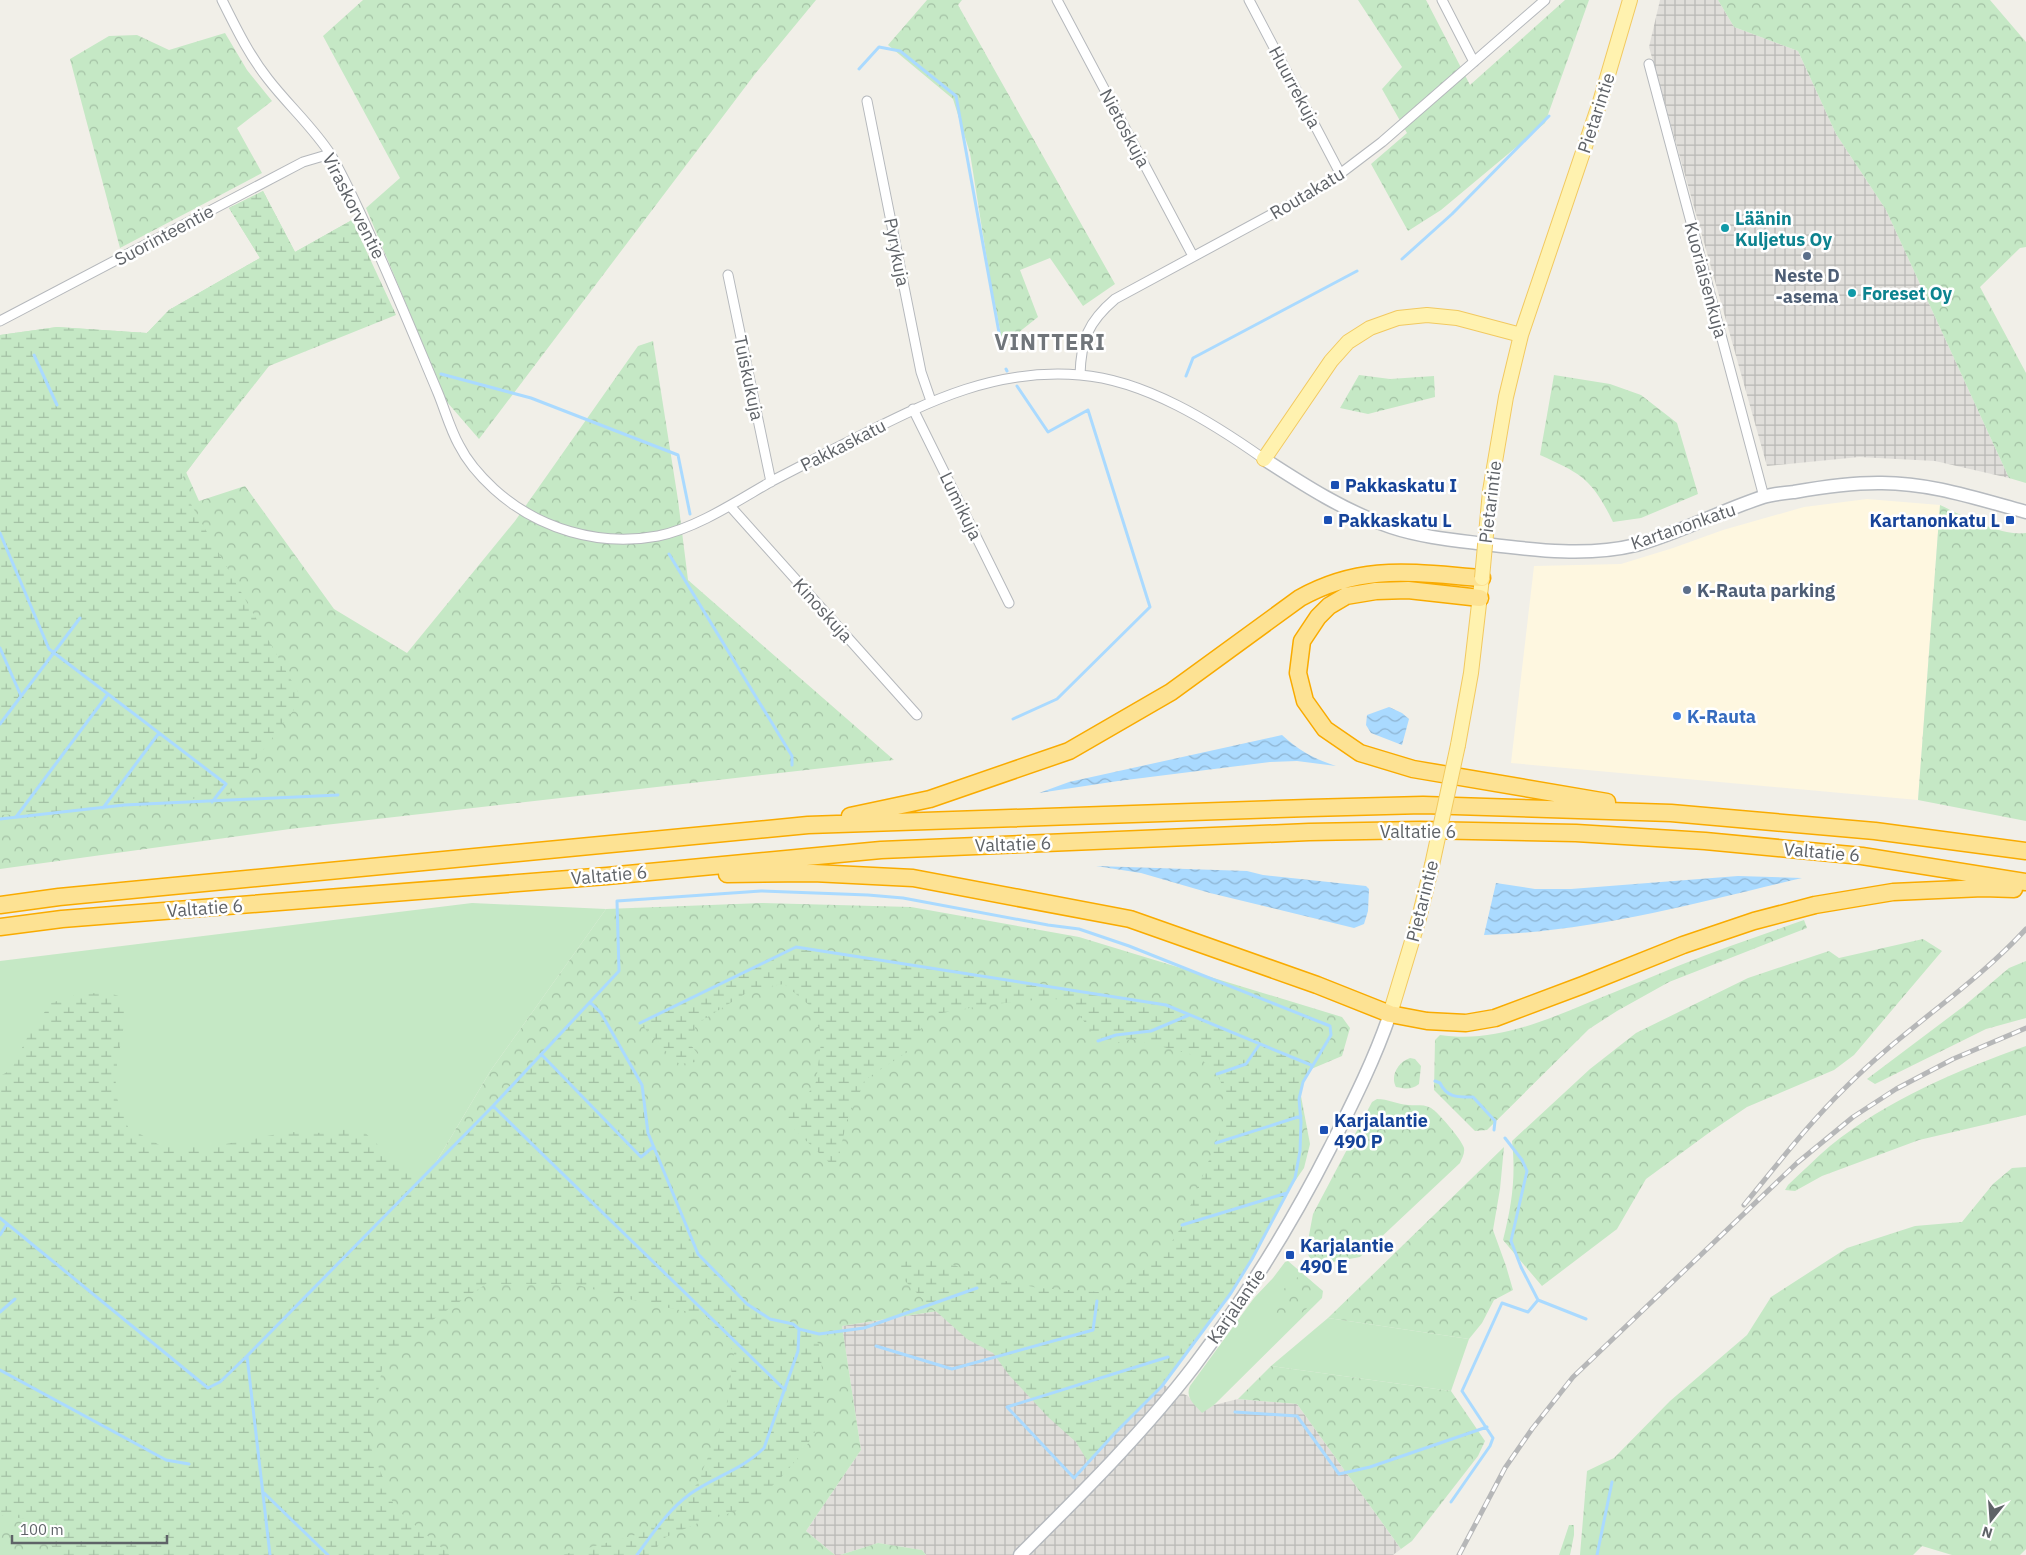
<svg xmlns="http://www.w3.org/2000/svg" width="2026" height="1555" viewBox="0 0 2026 1555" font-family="'IBM Plex Sans',sans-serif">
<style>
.commercial{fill:#fef7e0}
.industrial{fill:url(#industrial-grid)}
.green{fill:#c5e8c5}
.forest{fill:url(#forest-crowns)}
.wetland{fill:url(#wetland-marsh)}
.water{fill:url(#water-waves)}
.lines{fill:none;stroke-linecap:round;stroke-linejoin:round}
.stream{stroke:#aadaff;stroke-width:3}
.street-casing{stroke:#b5b8bc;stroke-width:11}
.secondary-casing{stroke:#b6babf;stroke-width:15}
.primary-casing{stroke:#f2c960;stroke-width:16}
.highway-casing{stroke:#f9ab00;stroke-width:19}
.street{stroke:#fff;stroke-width:9}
.secondary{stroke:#fff;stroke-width:12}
.primary{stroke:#fff2af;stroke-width:14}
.highway{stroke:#fde293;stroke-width:16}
.rail-casing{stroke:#b6b7b8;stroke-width:5}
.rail{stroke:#fff;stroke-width:3;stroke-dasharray:9;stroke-linecap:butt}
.primary-bridge-casing{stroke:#f2c960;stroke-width:16;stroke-linecap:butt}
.primary-bridge{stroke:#fff2af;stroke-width:14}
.culture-dot{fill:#0f9aa8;stroke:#fff;stroke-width:2}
.service-dot{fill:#5c6f8a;stroke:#fff;stroke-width:2}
.transit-dot{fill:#1a4fb4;stroke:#fff;stroke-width:2}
.shop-dot{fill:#3f7fe0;stroke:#fff;stroke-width:2}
.labels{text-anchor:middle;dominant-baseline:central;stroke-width:5;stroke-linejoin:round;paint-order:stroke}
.street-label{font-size:18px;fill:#5f6368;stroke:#fff}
.culture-label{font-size:18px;font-weight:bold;fill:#0d838f;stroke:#fff;text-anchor:start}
.service-label{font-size:18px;font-weight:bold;fill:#4e5e75;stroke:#fff}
.transit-label{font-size:18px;font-weight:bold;fill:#164399;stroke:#fff;text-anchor:start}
.shop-label{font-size:18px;font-weight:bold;fill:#366cbe;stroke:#fff;text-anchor:start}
.district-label{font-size:22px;font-weight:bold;letter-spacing:1px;fill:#70757a;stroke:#fff}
</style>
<defs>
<pattern id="industrial-grid" width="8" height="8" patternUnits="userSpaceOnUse" patternTransform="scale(1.25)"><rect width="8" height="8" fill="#e0deda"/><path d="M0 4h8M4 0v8" fill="none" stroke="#b9b8b5"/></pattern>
<pattern id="forest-crowns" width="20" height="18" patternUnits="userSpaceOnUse" patternTransform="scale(1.25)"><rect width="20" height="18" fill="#c5e8c5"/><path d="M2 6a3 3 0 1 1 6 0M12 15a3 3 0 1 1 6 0" fill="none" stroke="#a3c0a4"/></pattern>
<pattern id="wetland-marsh" width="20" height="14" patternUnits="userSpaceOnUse" patternTransform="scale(1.25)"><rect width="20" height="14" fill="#c5e8c5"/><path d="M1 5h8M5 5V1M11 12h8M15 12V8" fill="none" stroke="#a3c0a4"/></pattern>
<pattern id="water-waves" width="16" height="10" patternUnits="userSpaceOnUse" patternTransform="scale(1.25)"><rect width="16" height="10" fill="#aadaff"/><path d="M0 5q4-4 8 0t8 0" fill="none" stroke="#8eb4d2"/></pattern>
</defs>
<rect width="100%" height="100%" fill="#f1efe8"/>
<path class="commercial" d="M1867,499L1940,505L1918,800L1511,763L1534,566L1621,564L1673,548L1723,530L1804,507Z"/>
<path class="industrial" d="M1660,0H1718L1734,27L1798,51L1836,134L1886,210L2009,478L1935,461L1859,457L1767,466L1649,47Z
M957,1308L1152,1380L1188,1396L1202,1412L1214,1405L1238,1399L1297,1404L1401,1549L1393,1555H926L922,1550L878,1543L840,1555H835L806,1531L861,1450L842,1326Z"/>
<path class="green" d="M472,903L606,909L491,1070L401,1221L0,1253V961Z
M1288,1261L1323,1291L1322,1298L1214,1405L1202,1413C1194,1404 1185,1398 1190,1386L1254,1298L1273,1278L1285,1262Z
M1328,1318L1469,1339L1451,1391L1271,1366Z"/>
<path class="forest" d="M363,0H816L755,74L479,439L447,402L366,208L400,178L323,36Z
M927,0H962L958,5L1115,284L1083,306L1050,258L1020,270L1038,317L1003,345L990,279L970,153L953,99L888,45Z
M1358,0H1426L1470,85L1565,0H1589L1545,123L1441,210L1408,231L1371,164L1407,133L1382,89L1402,67Z
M1718,0H1990L2026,42V247L2020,248L1980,287L2026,373V483L2009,478L1886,210L1836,134L1798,51L1734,27Z
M225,33L247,70L272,101L237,128L262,173L120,248L70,59L109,36L137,35L169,50Z
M263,191L295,252L352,220L269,366L186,472L199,501L245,486L334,609L407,653L515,521L638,346L653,341L678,500L688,580L894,760L290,829L0,869V335L57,327L147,333L169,310L260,258L229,208Z
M1359,375L1390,379L1434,376L1435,397L1368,414L1340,408Z
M1554,375L1610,384L1641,395L1677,423L1698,494L1641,518L1613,522C1592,479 1582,474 1540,455Z
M1940,505C1961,515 2003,537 2026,533V821L1918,800Z
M762,903L911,907L1079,937L1342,1017L1350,1028L1342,1056L1297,1075L1310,1144L1304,1168L1207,1308H957L842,1326L861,1450L806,1531L835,1555H0V1253L401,1221L491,1070L606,909Z
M1804,920L1807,928L1669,982L1617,1011L1589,1029L1487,1130L1475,1131L1434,1090L1435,1040L1440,1035C1493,1043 1542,1022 1590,1002C1620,990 1649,978 1678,966C1720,949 1762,935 1804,920Z
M1923,939L1942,951L1854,1055L1834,1070L1747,1107L1710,1132L1646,1179L1617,1229L1542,1286L1503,1240C1512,1205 1516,1176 1512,1141L1590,1069L1636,1033L1748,978L1829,951L1839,958Z
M2026,961V1018L1986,1029L1875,1084L1867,1079L1964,1006L2009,968Z
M2026,1046V1115L1919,1140L1822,1176L1795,1191L1785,1190L1788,1185C1802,1172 1816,1158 1830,1146C1887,1100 1958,1070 2026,1046Z
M1410,1058L1415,1059L1421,1066L1419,1084C1411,1090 1406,1089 1396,1087C1390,1076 1398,1062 1410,1058Z
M1377,1099C1388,1099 1397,1104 1408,1105C1416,1106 1424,1104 1431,1108C1439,1113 1462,1140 1464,1148C1465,1154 1462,1158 1460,1163L1360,1257L1327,1263L1310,1258L1306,1251L1313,1214L1372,1102Z
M1504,1147L1500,1189L1493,1230L1506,1266L1513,1290L1494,1300L1482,1323L1469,1339L1328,1318Z
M2026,1167V1549L2020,1555H1952L1922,1546L1913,1555H1580L1587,1471L1614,1458L1670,1401L1747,1335L1771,1297L1847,1248L1915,1226L1962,1222L1993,1184L2012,1168Z
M1300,1276C1338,1283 1293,1339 1274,1311C1277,1297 1286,1282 1300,1276Z
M1271,1366L1451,1391L1485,1441L1478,1456L1412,1541L1401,1549L1297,1404L1238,1399Z
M1569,1525H1574V1535L1570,1555H1559Z
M878,1543L922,1550L926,1555H840Z"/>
<path class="wetland" d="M263,191L295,252L352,220L396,315L264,368L180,481L192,506L302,699L229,795L52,813L0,815V335L57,327L147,333L169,310L260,258L229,208Z
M796,947L1166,1005L1311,1065L1303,1082L1299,1099L1301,1122L1295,1178L1252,1259L1231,1293L1162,1386L1088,1462L1076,1442L1048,1417L1009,1375L993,1353L967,1339L929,1305L905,1281L893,1262L943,1260L977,1275L1038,1288L1114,1293L1163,1255L1182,1226L1216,1143L1225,1115L1227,1096L1217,1074L1198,1056L1132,1039L1105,1047L1098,1041L1068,999C1020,999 974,1006 927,1016L912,1049L866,1079L847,1120L836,1169L783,1119L801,1104L816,1082L822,1035L809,1005L784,984L753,989L696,1024L691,1045L703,1061L680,1064L674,1060L640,1023Z
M106,992L125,998L124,1025L117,1064L115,1093L128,1127L161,1146L210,1147L288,1132L325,1133L359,1127L417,1182L493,1106L590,1002L601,1013L642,1085L648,1133L698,1254L747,1304L770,1319L793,1324L799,1329L813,1332L820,1348L826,1413L803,1452L777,1482L743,1509L698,1523L664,1538L651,1555H562L635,1535L667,1514L697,1484L726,1413L734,1352L705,1315L644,1303L574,1284H486L434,1319L383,1363L369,1443L395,1508L450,1555H57L45,1535L26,1519L0,1515V1076L11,1070L29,1034L51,1003L76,995Z"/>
<path class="water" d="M1389,707L1402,713L1409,719L1402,745L1371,733L1366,725L1367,715Z
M1282,735C1300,751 1312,758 1336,766L1297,761L1270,762L1118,781L1039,793L1069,782Z
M1096,866L1247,871L1263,875L1366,886L1369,889L1368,911L1364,924L1354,928L1210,893L1141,873Z
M1738,876L1802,878C1697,903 1592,932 1484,935L1496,883L1535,889H1571Z"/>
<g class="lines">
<path class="stream" d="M859,69L879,47L900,51L956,96L1002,349
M1402,259L1452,214L1549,116
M34,355L57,405
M1006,369L1007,371
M441,374L531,398L678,455L690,514
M1186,376L1193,358L1357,271
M0,533L49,649L226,784L212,802
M669,554L792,756V765
M0,648L21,696
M1013,719L1057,699L1150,607L1088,410L1048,432L1017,386
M0,724L80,618
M103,808L159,733
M16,817L108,694
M0,819L124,805L338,795
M590,1002L601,1013L642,1085L648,1133L698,1254L747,1304L770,1319L793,1324L799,1329L819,1334L864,1328L977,1288
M640,1023L796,947L1166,1005L1311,1065
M1098,1041L1116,1035L1151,1031L1189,1015
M541,1054L641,1157L653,1147
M1217,1074L1246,1064L1259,1045
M1435,1081L1440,1083C1447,1098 1458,1097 1473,1097L1495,1121L1494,1130
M493,1106L785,1390
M1505,1138L1522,1160L1527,1171L1511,1241L1521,1267L1538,1300L1586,1319
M1216,1143L1301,1116
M0,1218L208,1388L220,1382L247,1356L493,1106L619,971L617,901L761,891L868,895L903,898L1048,925L1079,929L1129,946L1330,1026L1331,1035L1303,1082L1299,1099L1301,1122L1300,1151L1295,1178L1252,1259L1231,1293L1162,1386L1115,1433L1074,1478L1007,1407L1168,1357
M1182,1225L1287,1193
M0,1235L7,1224
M0,1312L15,1299
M876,1346L952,1369L1093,1330L1097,1301
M247,1356L270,1555
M0,1370L166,1460L189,1464
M1235,1412L1297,1416L1339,1474L1370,1467L1487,1427
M264,1493L328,1555
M1451,1502L1490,1446L1493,1438L1462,1391L1502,1303L1528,1312L1538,1300
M637,1555C653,1533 668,1510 690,1494C714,1477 743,1469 764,1448L798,1351L799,1329
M1597,1555L1612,1482"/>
<g class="street-casing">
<path id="street" d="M222,0C236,28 249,55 268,79C288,105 313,127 331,155C346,181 359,210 371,237C395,289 416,341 438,393C445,410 450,429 459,445C467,461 481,477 494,489C538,529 599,547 658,536C697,528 737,501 772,481C801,466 830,451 860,436C931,400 997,368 1080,375C1145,380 1213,423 1264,459
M1057,0L1193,256
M1249,0L1341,175
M1442,0L1474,62
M1649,64L1764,497
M867,101L921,372L931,401
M728,275L771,482
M0,321L303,162L330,154
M1080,375C1081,340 1088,322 1115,299L1324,186L1382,142L1545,0
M913,409L1009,603
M730,506L917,715"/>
</g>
<g class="secondary-casing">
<path id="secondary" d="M1264,459C1304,485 1346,512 1391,527C1421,537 1453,540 1485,544C1534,550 1587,557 1636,545C1680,533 1720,511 1763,497C1773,494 1784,493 1794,492C1822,487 1850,483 1878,483C1928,482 1978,499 2026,512
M1020,1555C1080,1495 1142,1434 1194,1366C1246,1297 1291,1225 1330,1148C1352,1104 1374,1061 1390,1014"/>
</g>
<g class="primary-casing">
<path id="primary" d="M1264,459L1331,361L1348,342L1370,328L1398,318L1427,315L1457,318L1521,335
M1490,491L1506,397L1521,335L1600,102L1630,0
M1458,745L1471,673L1482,578
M1390,1014L1419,918L1432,865"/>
</g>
<g class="highway-casing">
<path id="highway" d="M1480,598L1408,590L1376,591L1346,596L1329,606L1318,617L1302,641L1298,673L1305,701L1325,729L1360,753L1413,769L1607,802
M850,816L930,799L1069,751L1171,692L1300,598C1363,563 1413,573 1482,578
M727,874L813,873L913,878L1130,919L1317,985L1390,1014L1427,1021L1466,1023L1495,1018L1583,985L1683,945L1754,921L1815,905L1893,892L1983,888L2014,889
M0,905L59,897L808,825L1309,808L1423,805L1671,813L1875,831L2026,851
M0,927L62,919L607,876L881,850L1309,832L1420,830L1576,833L1705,841L1862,856L2026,882"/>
</g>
<use href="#street" class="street"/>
<use href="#secondary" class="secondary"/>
<use href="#primary" class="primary"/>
<use href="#highway" class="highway"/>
<g class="rail-casing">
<path id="rail" d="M1744,1205C1777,1165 1809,1123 1846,1087C1902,1030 1972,988 2026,929
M1459,1555L1505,1468L1532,1429L1573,1377L1797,1163L1853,1117L1896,1089L1953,1059L2026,1028"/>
</g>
<use href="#rail" class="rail"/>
<g class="primary-bridge-casing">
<path id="primary-bridge" d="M1482,578L1490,491
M1432,865L1458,745"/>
</g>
<use href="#primary-bridge" class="primary-bridge"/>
</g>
<g class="culture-dot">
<circle cx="1725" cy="228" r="5"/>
<circle cx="1852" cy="293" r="5"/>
</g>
<g class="service-dot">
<circle cx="1807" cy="256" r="5"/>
<circle cx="1687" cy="590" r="5"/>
</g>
<g class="transit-dot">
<rect x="1330" y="480" width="10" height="10" rx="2.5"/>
<rect x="1323" y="515" width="10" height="10" rx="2.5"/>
<rect x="2005" y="515" width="10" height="10" rx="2.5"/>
<rect x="1319" y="1125" width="10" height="10" rx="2.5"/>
<rect x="1285" y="1250" width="10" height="10" rx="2.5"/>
</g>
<circle class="shop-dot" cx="1677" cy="716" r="5"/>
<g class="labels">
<g class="street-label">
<text transform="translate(1295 87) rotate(62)">Huurrekuja</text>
<text transform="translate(1596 113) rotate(-72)">Pietarintie</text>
<text transform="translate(1125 128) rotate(62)">Nietoskuja</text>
<text transform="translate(1307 193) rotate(-31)">Routakatu</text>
<text transform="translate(354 206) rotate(63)">Viraskorventie</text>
<text transform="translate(164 235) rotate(-28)">Suorinteentie</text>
<text transform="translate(897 252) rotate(79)">Pyrykuja</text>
<text transform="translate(1706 280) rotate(75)">Kuoriaisenkuja</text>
<text transform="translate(749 378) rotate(78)">Tuiskukuja</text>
<text transform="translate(843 445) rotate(-27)">Pakkaskatu</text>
<text transform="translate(1490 502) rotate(-83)">Pietarintie</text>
<text transform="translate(961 506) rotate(64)">Lumikuja</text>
<text transform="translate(1683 526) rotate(-19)">Kartanonkatu</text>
<text transform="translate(823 610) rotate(48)">Kinoskuja</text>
<text x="1418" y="831">Valtatie 6</text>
<text transform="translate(1013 844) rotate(-2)">Valtatie 6</text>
<text transform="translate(1822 852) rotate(5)">Valtatie 6</text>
<text transform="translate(609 875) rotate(-5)">Valtatie 6</text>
<text transform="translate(1422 901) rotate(-76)">Pietarintie</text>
<text transform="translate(205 908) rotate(-4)">Valtatie 6</text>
<text transform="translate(1236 1306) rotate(-55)">Karjalantie</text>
</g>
<g class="culture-label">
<text x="1735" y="218">Läänin<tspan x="1735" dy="21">Kuljetus Oy</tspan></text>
<text x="1862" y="293">Foreset Oy</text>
</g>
<g class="service-label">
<text x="1807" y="275">Neste D<tspan x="1807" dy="21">-asema</tspan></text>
<text x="1697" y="590" text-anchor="start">K-Rauta parking</text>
</g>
<g class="transit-label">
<text x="1345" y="485">Pakkaskatu I</text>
<text x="1338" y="520">Pakkaskatu L</text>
<text x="2000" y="520" text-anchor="end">Kartanonkatu L</text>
<text x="1334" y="1120">Karjalantie<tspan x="1334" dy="21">490 P</tspan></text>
<text x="1300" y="1245">Karjalantie<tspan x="1300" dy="21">490 E</tspan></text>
</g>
<g class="shop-label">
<text x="1687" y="716">K-Rauta</text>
</g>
<g class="district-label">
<text x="1050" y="341">VINTTERI</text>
</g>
</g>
<g transform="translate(1991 1520) rotate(197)" stroke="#ffffff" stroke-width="4" paint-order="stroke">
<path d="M0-4L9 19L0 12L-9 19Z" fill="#5f6368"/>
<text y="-8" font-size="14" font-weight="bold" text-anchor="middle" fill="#5f6368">N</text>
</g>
<path d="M12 1535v8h155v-8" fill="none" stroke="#5f6368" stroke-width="2.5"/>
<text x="20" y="1535" font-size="15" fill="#5f6368" stroke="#ffffff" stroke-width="4" paint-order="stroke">100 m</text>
</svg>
